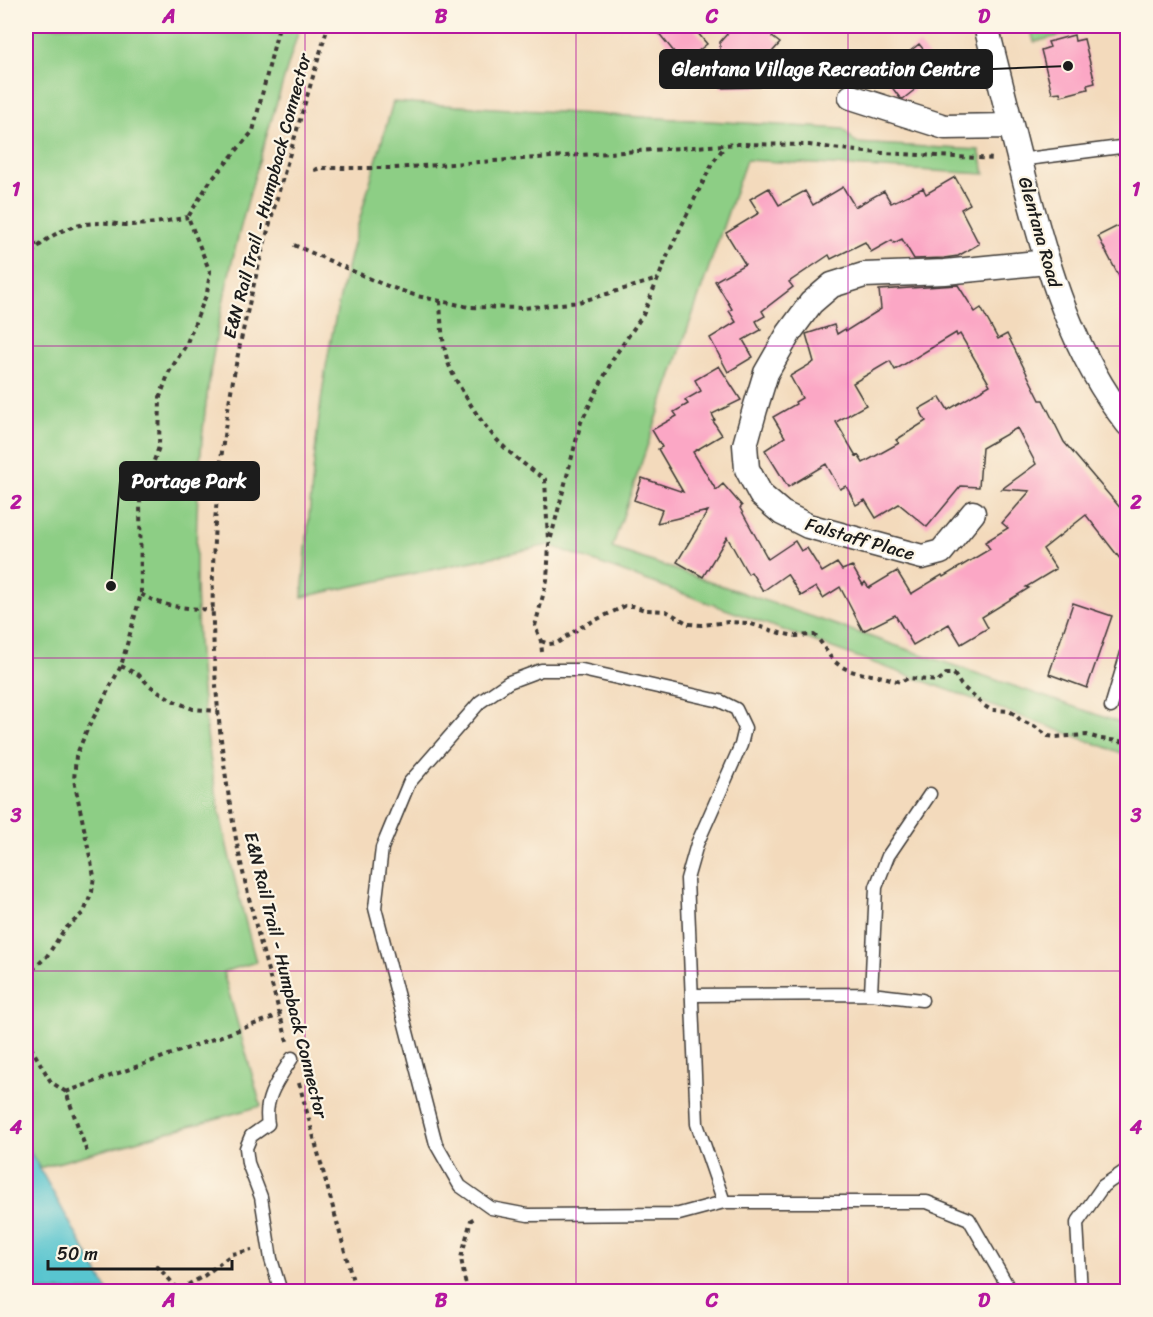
<svg xmlns="http://www.w3.org/2000/svg" width="1153" height="1317" viewBox="0 0 1153 1317" font-family="Sriracha,sans-serif">
<style>
.green{fill:#8dce85;stroke:#547550;stroke-width:1.5}
.water{fill:#58c5cf;stroke:#3a7076;stroke-width:1.5}
.building{fill:#fba7c5;fill-rule:evenodd}
.lines{fill:none;stroke-linecap:round;stroke-linejoin:round}
.lane-casing{stroke:#3c3834;stroke-width:15}
.street-casing{stroke:#3c3834;stroke-width:27}
.path{stroke:#3c3834;stroke-width:4;stroke-dasharray:4.5 4.5;stroke-linecap:butt}
.lane{stroke:#fff;stroke-width:12}
.street{stroke:#fff;stroke-width:24}
.grid{fill:none;stroke:#b5179e;stroke-width:1.5;stroke-opacity:0.55}
.labels{text-anchor:middle;dominant-baseline:central;stroke-width:4.5;stroke-linejoin:round;paint-order:stroke}
.street-label{font-size:18px;fill:#1c1c1c;stroke:#fcf5e5}
.leader{fill:none;stroke:#1c1c1c;stroke-width:2}
.callout-dot{fill:#1c1c1c;stroke:#fcf5e5;stroke-width:2}
.callout{fill:#1c1c1c;stroke:#1c1c1c;stroke-width:2}
.callout-label{font-size:20px;text-anchor:middle;font-weight:bold;fill:#fff}
.neatline{fill:none;stroke:#b5179e;stroke-width:2}
.grid-label{font-size:20px;text-anchor:middle;font-weight:bold;fill:#b5179e}
</style>
<rect width="100%" height="100%" fill="#fcf5e5"/>
<filter id="ink" filterUnits="userSpaceOnUse"><feTurbulence type="fractalNoise" baseFrequency=".0167" numOctaves="2"/><feDisplacementMap in="SourceGraphic" scale="12" xChannelSelector="R" yChannelSelector="G"/><feConvolveMatrix kernelMatrix="1 2 1 2 8 2 1 2 1" color-interpolation-filters="sRGB"/></filter>
<filter id="wash" filterUnits="userSpaceOnUse"><feTurbulence type="fractalNoise" baseFrequency=".008" numOctaves="4" result="noise"/><feDisplacementMap in="SourceGraphic" scale="24" xChannelSelector="R" yChannelSelector="G"/><feGaussianBlur stdDeviation="1.35" result="paint"/><feColorMatrix in="noise" values="0 0 0 0 0 0 0 0 0 0 0 0 0 0 0 0 0 1.4 0 .05"/><feComposite in="paint" operator="in"/></filter>
<g filter="url(#wash)">
<rect width="100%" height="100%" fill="#f3dabc"/>
<path class="green" d="M26,26H300C273,116 243,206 224,298C189,459 187,637 217,798C227,854 242,908 256,962L223,972L261,1106L39,1168L26,1144Z
M1030,26H1102L1034,42Z
M393,102L843,129L856,143L979,150L985,174L746,160L612,548L1127,725V755L549,545L302,597C309,520 314,443 326,367C341,277 368,190 393,102Z"/>
<path class="water" d="M26,1144L108,1291H26Z"/>
<g id="blocks">
<path class="building" d="M653,26H692L707,44L683,63Z
M734,26H782L772,37L780,43L758,68L759,87L721,88L720,42Z
M1074,35L1075,41L1084,39L1095,83L1087,85L1088,89L1061,96L1060,92L1052,93L1041,50L1050,47L1048,42Z
M919,44L940,70L903,99L900,98L882,74Z
M955,177L970,204L961,209L979,244L958,256L944,258L914,259L902,239L894,243L892,240L871,252L865,242L831,259L829,255L789,282L793,287L762,311L765,316L756,321L761,330L743,340L753,357L728,372L710,338L736,322L729,311L732,309L715,281L745,264L726,233L759,213L750,199L769,188L779,205L805,191L813,205L843,187L855,207L884,191L891,203L923,188L926,194Z
M1128,221V294L1098,236Z
M958,285L975,312L981,308L998,339L1007,334L1040,400H1043L1064,442L1128,517V569L1086,515L1043,549L1056,569L1026,587L1029,588L982,617L988,628L961,644L949,624L913,645L895,615L863,631L840,587L823,598L816,587L801,596L787,574L763,591L751,572L748,574L727,537L703,577L677,562L708,511L657,523L662,510L634,500L642,478L683,492L658,449L662,447L652,430L677,416L674,412L688,404L685,400L701,391L695,380L719,366L741,400L712,414L715,420L713,421L722,435L693,452L716,490L723,484L742,506L740,508L768,559L795,541L801,551L807,548L822,572L837,563L842,570L852,566L863,585L865,582L869,588L897,571L911,594L942,575L943,577L990,549L985,542L1008,528L1002,523L1030,491L1002,489L1036,464L1017,428L982,448L979,487L961,486L927,527L899,504L876,518L865,500L856,505L846,486L840,489L826,464L788,487L765,450L785,437L773,417L796,404L795,402L802,398L790,376L814,362L806,334L834,325L837,334L845,329L846,331L881,309L879,290ZM956,333L957,336L960,334L990,385L948,410L940,397L919,409L926,421L896,440L899,443L863,463L858,455L856,456L836,422L866,405L853,383L890,361L895,370Z
M1073,603L1112,616L1087,688L1049,674Z"/>
</g>
</g>
<g filter="url(#ink)">
<use href="#blocks" fill-opacity="0" stroke="#3c3834" stroke-width="1.5"/>
<g class="lines">
<g class="lane-casing">
<path id="lane" d="M1019,160L1128,146
M1111,707L1128,650
M871,994L876,887L888,856L930,794
M693,995L871,994L922,1000
M724,1202L697,1124L687,879L697,844L741,745L745,728L736,709L720,701L582,670H541L509,682L480,702L409,783L382,848L375,908L436,1144L460,1186L491,1208L528,1215L679,1214L724,1202H927L969,1219L1011,1292
M281,1292L271,1259L261,1197L248,1163L246,1148L251,1136L268,1124C263,1098 279,1079 292,1058
M1081,1292L1077,1223L1103,1186L1128,1169"/>
</g>
<g class="street-casing">
<path id="street" d="M986,26C999,77 1012,129 1025,181C1047,267 1072,353 1128,424
M851,97L945,127L1011,126
M973,513L941,552L922,557L808,526L782,513L761,495L747,469L745,445L755,409L766,373L789,333L811,303L832,285L864,275L945,272L1047,262"/>
</g>
<path class="path" d="M314,170L321,168H394L738,144L809,145L865,152L995,159
M26,243L37,244
M294,245L382,284L417,296L469,307L524,308L579,302L658,279
M26,260C45,236 69,223 101,223C110,222 119,225 128,225C149,225 168,221 188,217
M440,301C441,321 442,345 449,365C453,376 460,387 466,397C490,437 507,453 545,479L548,541
M141,594C164,608 188,608 213,610
M541,641L549,644L557,643L581,627L625,606H633L645,610L666,611L689,624L702,625L729,622L748,623L780,633L796,636L814,635C823,642 826,653 834,661C848,673 860,673 878,676C885,677 893,680 901,682L908,678L938,681L946,674H954L961,685L983,705L991,710L1009,711L1016,715L1020,720L1034,726L1048,736L1055,737L1087,735L1101,739L1128,742
M542,652L541,641L535,626L547,580L549,545L581,422L614,357L643,315L669,252L694,200L713,162L725,146
M121,666L139,675L150,686L174,701L193,709L218,711
M26,976L47,956L64,930L84,912L92,892L94,876L74,780L76,756L87,730L121,666L141,594L140,499L159,447L160,397L169,372L186,345L207,293L210,272L188,217L209,183L253,131L279,26
M26,1039L51,1082L66,1092L88,1155
M287,1041C270,976 250,910 237,844C213,718 205,587 221,460C238,311 286,169 328,26
M299,1083L356,1292
M66,1092L280,1015
M156,1265L181,1292
M180,1289L204,1276L232,1254L252,1250
M467,1292L461,1258L471,1220L475,1218"/>
<use href="#lane" class="lane"/>
<use href="#street" class="street"/>
</g>
</g>
<path class="grid" d="M305,26V1292M576,26V1292M848,26V1292M26,346H1128M26,658H1128M26,971H1128"/>
<g class="labels">
<g class="street-label">
<text transform="translate(267 196) rotate(-75)">E&amp;N Rail Trail - Humpback Connector</text>
<text transform="translate(1040 232) rotate(74)">Glentana Road</text>
<text transform="translate(860 539) rotate(16)">Falstaff Place</text>
<text transform="translate(286 975) rotate(76)">E&amp;N Rail Trail - Humpback Connector</text>
</g>
</g>
<path class="leader" d="M1068 66L992 69M111 586L120 481"/>
<g class="callout-dot">
<circle cx="1068" cy="66" r="6"/>
<circle cx="111" cy="586" r="6"/>
</g>
<g class="callout">
<rect x="660" y="50" width="332" height="38" rx="6"/>
<rect x="120" y="462" width="139" height="38" rx="6"/>
</g>
<g class="callout-label">
<text x="826" y="76">Glentana Village Recreation Centre</text>
<text x="189" y="488">Portage Park</text>
</g>
<rect width="1153" height="1317" fill="none" stroke="#fcf5e5" stroke-width="66"/>
<path d="M48 1260v9h184v-9" fill="none" stroke="#1c1c1c" stroke-width="3"/>
<text x="57" y="1260" font-size="18" fill="#1c1c1c" stroke="#fcf5e5" stroke-width="4.5" paint-order="stroke">50 m</text>
<rect x="33" y="33" width="1087" height="1251" class="neatline"/>
<g class="grid-label">
<text x="169" y="23">A</text>
<text x="441" y="23">B</text>
<text x="712" y="23">C</text>
<text x="984" y="23">D</text>
<text x="16" y="196">1</text>
<text x="1136" y="196">1</text>
<text x="16" y="509">2</text>
<text x="1136" y="509">2</text>
<text x="16" y="822">3</text>
<text x="1136" y="822">3</text>
<text x="16" y="1134">4</text>
<text x="1136" y="1134">4</text>
<text x="169" y="1307">A</text>
<text x="441" y="1307">B</text>
<text x="712" y="1307">C</text>
<text x="984" y="1307">D</text>
</g>
</svg>
